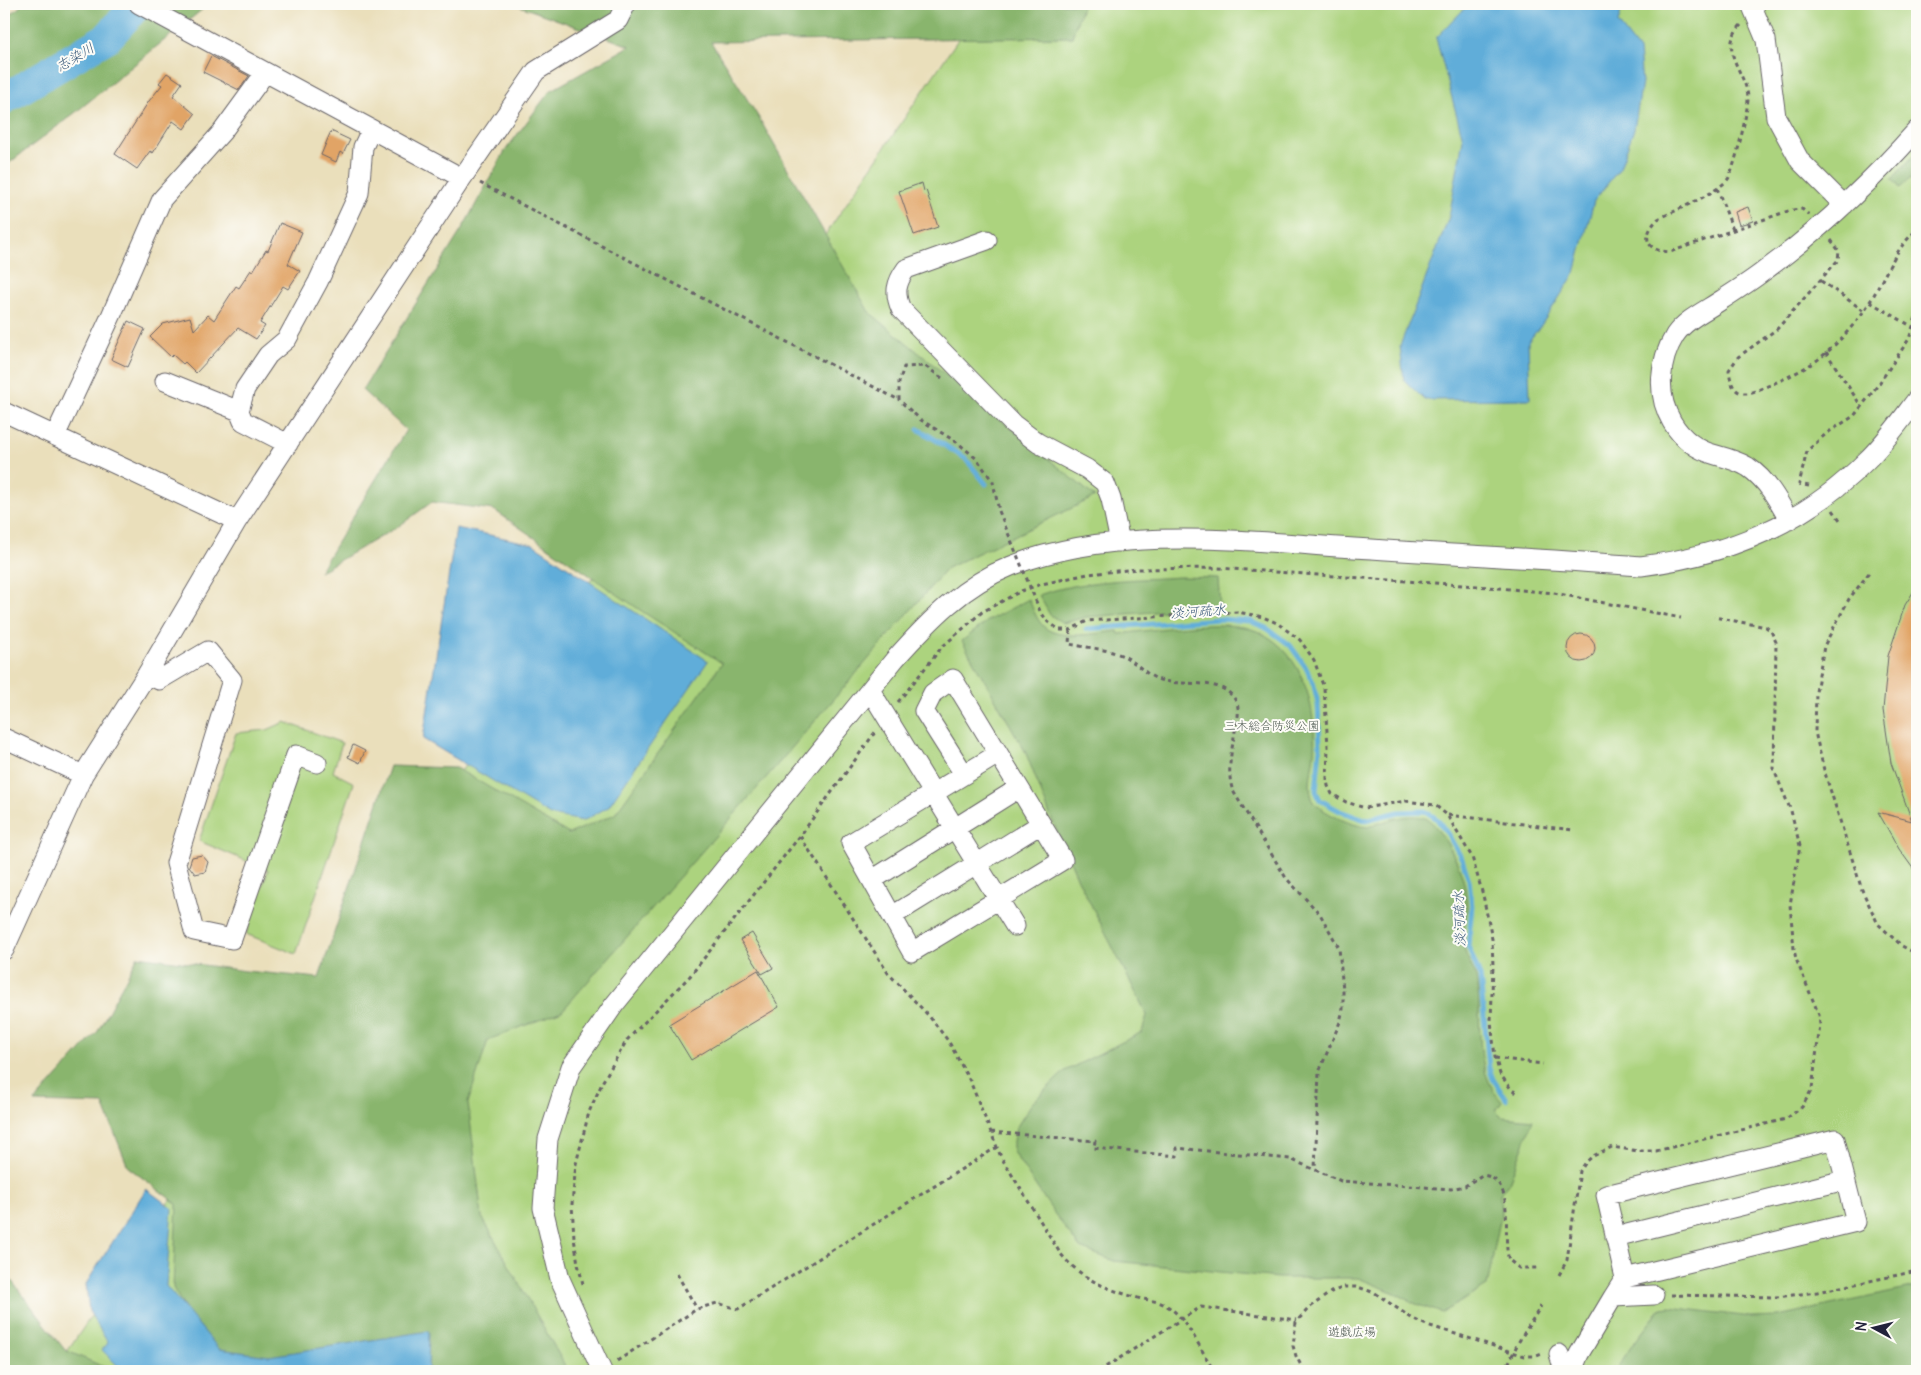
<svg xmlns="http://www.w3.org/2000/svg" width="1921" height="1375" viewBox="0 0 1921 1375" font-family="Delius,'Klee One',sans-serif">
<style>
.green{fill:#acd37e;stroke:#677a5c}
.forest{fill:#89b56d;stroke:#566c54}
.water{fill:#60add9;stroke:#41688a}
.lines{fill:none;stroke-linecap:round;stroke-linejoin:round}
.stream{stroke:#60add9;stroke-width:5}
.river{stroke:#60add9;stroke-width:31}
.building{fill:#e1a466}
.minor-casing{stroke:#686468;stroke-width:21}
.path{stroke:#686468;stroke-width:3;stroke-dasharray:4 4;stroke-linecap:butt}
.minor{stroke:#fff;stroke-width:19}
.path-bridge{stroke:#686468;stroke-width:3;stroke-dasharray:4 4;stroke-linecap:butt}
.labels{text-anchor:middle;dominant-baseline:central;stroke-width:4;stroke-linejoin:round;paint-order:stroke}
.park-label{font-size:12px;fill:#4b574f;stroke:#fdfcf7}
.water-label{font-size:14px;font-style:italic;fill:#3b5a7a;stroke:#fdfcf7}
</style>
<rect width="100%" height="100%" fill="#fdfcf7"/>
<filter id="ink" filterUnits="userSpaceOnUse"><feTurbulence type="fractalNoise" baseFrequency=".02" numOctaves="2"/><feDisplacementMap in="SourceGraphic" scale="10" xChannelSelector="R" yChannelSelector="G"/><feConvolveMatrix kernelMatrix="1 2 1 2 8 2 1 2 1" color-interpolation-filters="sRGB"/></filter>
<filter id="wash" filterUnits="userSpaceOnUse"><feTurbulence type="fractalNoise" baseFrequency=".0096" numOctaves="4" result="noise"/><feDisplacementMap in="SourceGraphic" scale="20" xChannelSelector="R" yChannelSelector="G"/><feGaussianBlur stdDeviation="1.12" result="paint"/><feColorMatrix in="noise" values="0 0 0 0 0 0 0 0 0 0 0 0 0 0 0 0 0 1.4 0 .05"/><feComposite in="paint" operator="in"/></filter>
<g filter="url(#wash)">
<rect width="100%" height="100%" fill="#eadfbb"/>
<path class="green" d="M982,4H1917V1371H54Z
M285,722L342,743L333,772L354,783L296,954L246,934L268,870L199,841L236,733L267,730Z"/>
<path class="forest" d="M23,4H209L76,112L4,167V20Z
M514,4H1083L1072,37L711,42L759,118L869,312L1095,497L947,568L740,808L562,1011L488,1040L468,1103L482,1217L568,1371H221L173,1288L177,1204L128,1167L103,1104L34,1102L98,1031L138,956L246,971L319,978L390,766L456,768L569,834L615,814L722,663L643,612L494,510L432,502L399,526L319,572L406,430L362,390L461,231L505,151L550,91L630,46Z
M1917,152V172L1900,188L1892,179Z
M1181,577L1218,578L1220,607L1087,617L1063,623L1050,615L1039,595C1085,579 1134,580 1181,577Z
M1029,599C1033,609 1036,619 1044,627C1060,641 1098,633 1118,631L1119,634C1154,630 1216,620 1248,628C1301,643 1317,704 1314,753C1313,767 1307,784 1312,798C1316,811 1355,827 1368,827C1383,822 1412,811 1427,819C1433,822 1438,830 1442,836C1457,857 1466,880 1467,906C1467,919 1461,935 1464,947C1466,960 1476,970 1477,983C1483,1024 1472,1068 1502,1102L1496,1110L1501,1117L1533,1120L1509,1183L1500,1194L1501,1215L1487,1286L1442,1313L1416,1304L1395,1293L1358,1278H1279L1114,1261L1080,1248L1054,1213L1013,1152V1141L1016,1128L1032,1103L1065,1071L1142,1032L1147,1015L1078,879L1050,815L1025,751L962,641L989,620Z
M4,1271L65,1350L113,1371H4Z
M1917,1287V1371H1615L1631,1347L1661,1308L1669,1307L1751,1317L1778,1316Z"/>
<path class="water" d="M1469,4H1623L1618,23L1639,50L1642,83L1634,129L1620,168L1594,201L1575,273L1542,324L1528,342L1530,399L1425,400L1404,380L1400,346L1449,217L1463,139L1436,38Z
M456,528L533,544L708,661L608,807L583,821L550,815L423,739Z
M146,1189L172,1208L166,1286L219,1349L269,1356L429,1331L428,1371H123L102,1350L108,1343L89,1311L86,1284Z"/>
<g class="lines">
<path class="stream" d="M918,429L965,458L986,484
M1086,629L1219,619L1250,621L1268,629L1290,645L1305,666L1313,682L1318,703L1320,747L1316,791L1320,800L1340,811L1365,820L1399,812L1425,811L1437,819L1449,836L1462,859L1469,880L1472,907L1468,946L1480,976L1489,1068L1493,1079L1506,1099"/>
<path class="river" d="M4,99L108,37L138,4"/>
</g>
<g id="blocks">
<path class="building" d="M211,56L249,76L239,90L203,72Z
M167,73L182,83L173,96L195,114L184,129L173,121L153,153L150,151L137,169L115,154L149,101L162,85L159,83Z
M331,131L350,140L343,154L340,152L336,162L321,155Z
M922,183L924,191L926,190L938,227L914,235L899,191Z
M1748,207L1753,221L1739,225L1735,212Z
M280,223L302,232L288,264L300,271L288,289L283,286L260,323L265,326L256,339L238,328L196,373L185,362L183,364L173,355L171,357L150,337L163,324L190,317L194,330L208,315L214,320L236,286L239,288L251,270L253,271L266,250L268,251Z
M128,321L145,329L128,367L111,359Z
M1917,586V874L1899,849L1878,812L1912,821L1891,763L1883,710L1888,656L1905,605Z
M1567 648a14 14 0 1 1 28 0a14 14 0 1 1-28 0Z
M353,745L365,751L360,763L348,757Z
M202,855L208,862L205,872L195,874L189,866L192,857Z
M752,933L773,968L762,974L740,940Z
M758,970L779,1007L691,1060L669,1024Z"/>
</g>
</g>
<g filter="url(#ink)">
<use href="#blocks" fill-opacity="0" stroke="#686468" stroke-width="1"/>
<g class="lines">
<g class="minor-casing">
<path id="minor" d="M139,4L462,178
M1751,4L1766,40L1776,117L1800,161L1844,205
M987,240L906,269C896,283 894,293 901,309L1013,424L1038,443L1087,469L1105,483L1111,499L1120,542
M165,381L239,411
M4,412L237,521
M55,436L111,316L162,199L222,132L265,73
M288,444L243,421L239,411L245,389L268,355L287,339L318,282L359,193L363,147L371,130
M1789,520C1778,500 1767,480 1748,467C1738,461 1727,458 1716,455C1697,450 1682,439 1672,422C1656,395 1659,361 1675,335C1686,319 1707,310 1723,299C1737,290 1751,281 1764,271C1820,230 1871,182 1917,130
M147,674L159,680L208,651L232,680L176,863L194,931L232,939L296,755L317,763
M870,690L1015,926
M4,738L83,775
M964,774L924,711L933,693L953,679L1063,860L912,952L851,843L998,754
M872,880L1019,788
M892,916L1041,824
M4,950L83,775L147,674L237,521L462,178L536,71L618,20L626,4
M1615,1237L1845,1180
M1613,1297L1625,1278L1606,1195L1835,1139L1856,1222L1625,1278
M1559,1354L1564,1371
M602,1371L560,1279L543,1208L548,1139L571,1067L614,1005L895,659C929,621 963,585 1011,566C1115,525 1245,541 1354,548C1450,554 1546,559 1641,566C1728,555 1804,524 1866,461C1886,442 1901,420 1917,399
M1572,1371L1579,1354L1613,1297L1654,1295"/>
</g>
<path class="path" d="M1741,25C1717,50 1746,72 1748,97C1749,107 1734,171 1728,179C1716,194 1676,210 1658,219C1641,236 1645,251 1670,252L1791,210L1802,209L1809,215
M480,183L899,400
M1717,188L1733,230
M1831,240L1839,251L1838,260L1777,329L1738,357L1729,370C1731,386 1735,398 1755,391C1774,384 1803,371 1820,358C1838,344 1859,320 1871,300C1885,277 1895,248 1917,230
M1821,281L1863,310
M1870,302L1913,327
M1826,352L1861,406
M942,378L925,366L904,367L899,382V400L921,420L958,443L977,459L993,482L999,511
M1809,486L1799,484L1807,451L1827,433L1854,416L1878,385L1909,339L1917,314
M1833,510L1840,520
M1869,573L1849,599L1824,646L1816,692L1815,732L1824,770L1862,890L1878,924L1902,946L1917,954
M1060,630H1070L1087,621L1238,612L1263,617L1277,623L1300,640L1314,660L1324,688L1328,746L1327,779L1328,786L1332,794L1346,802L1365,808L1406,801L1435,805L1447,815L1472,857L1483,895L1492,939L1493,966L1491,1021L1495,1057L1500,1074L1511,1089L1518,1094
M1070,630L1069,644C1088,648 1113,649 1129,659C1141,667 1149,678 1164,681C1183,685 1204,681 1221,688C1229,691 1237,699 1238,708C1239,715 1237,723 1235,731C1232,750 1226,772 1233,791L1286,878L1320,914L1339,948L1343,990V1009L1340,1022L1319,1072L1315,1169
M898,702L942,647L982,612L1021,591L1042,584L1088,574L1137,569L1218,568L1477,586L1554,593L1681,618
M1448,815L1573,830
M800,836L888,973L929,1016L949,1042L970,1081L1001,1157L1060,1253C1081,1279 1106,1289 1138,1298C1148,1300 1159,1301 1167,1306C1187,1318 1202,1352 1214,1371
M1495,1058L1543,1064
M991,1132L1095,1141L1094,1148L1177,1156V1148L1290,1159L1341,1181L1451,1189L1465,1186L1482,1175C1518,1178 1501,1236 1509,1260L1519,1268H1537
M677,1274L697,1309
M1559,1275L1567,1260L1580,1171L1586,1162L1593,1156L1612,1147L1638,1151H1656L1786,1119L1802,1107L1812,1089L1820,1025L1819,1015L1796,959L1794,949L1790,905L1800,846L1791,811L1774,770L1776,642L1771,631L1766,627L1714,617
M583,1284L578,1264L574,1238L572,1204L576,1164L589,1112L603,1081L627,1040L690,976L800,836L876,731
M1671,1295L1776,1297L1817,1292L1917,1271
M617,1361L697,1309L717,1303L738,1309L997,1147
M1099,1371L1201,1307L1297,1320
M1304,1371L1296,1356L1293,1346L1296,1322L1309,1308L1331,1292L1345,1287H1358L1375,1293L1413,1319L1424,1324L1525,1356H1537L1542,1354
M1505,1371L1518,1343L1541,1306"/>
<use href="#minor" class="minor"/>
<path class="path-bridge" d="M999,511L1040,611L1048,622L1060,630"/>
</g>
</g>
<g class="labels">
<g class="park-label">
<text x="1272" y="725">三木総合防災公園</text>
<text x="1352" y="1331">遊戯広場</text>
</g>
<g class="water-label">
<text transform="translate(75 57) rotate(-31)">志染川</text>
<text transform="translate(1198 611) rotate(-4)">淡河疏水</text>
<text transform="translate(1459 919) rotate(-92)">淡河疏水</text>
</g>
</g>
<rect width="1921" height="1375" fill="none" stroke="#fdfcf7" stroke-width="20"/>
<g transform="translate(1874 1328) rotate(277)" stroke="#fdfcf7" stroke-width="4" paint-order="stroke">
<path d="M0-4L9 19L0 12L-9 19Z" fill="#22223b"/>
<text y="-8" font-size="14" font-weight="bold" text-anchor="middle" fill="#22223b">N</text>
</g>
</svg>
